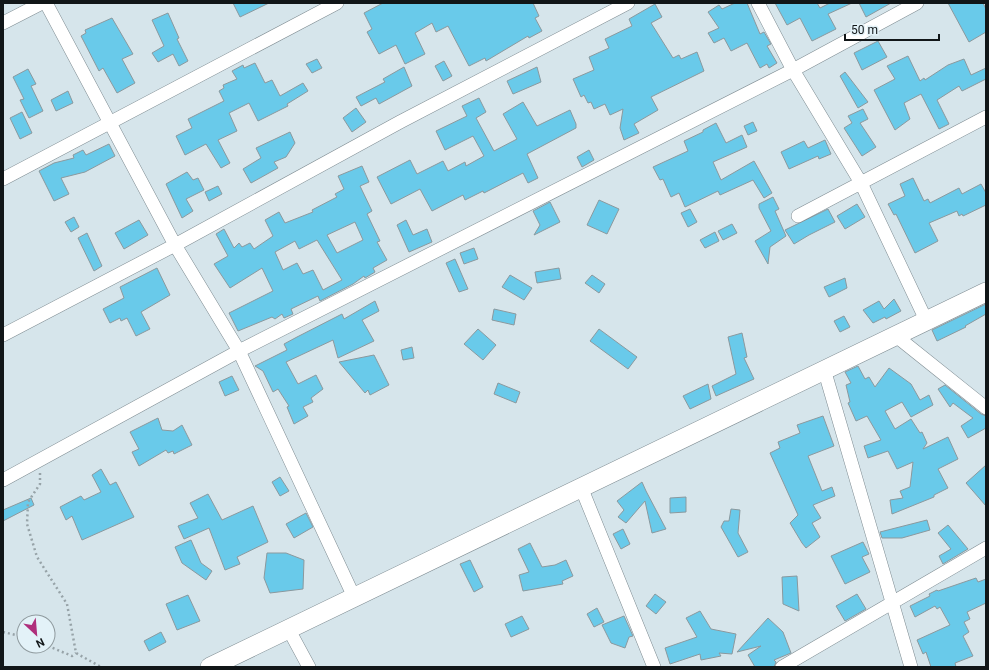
<svg xmlns="http://www.w3.org/2000/svg" width="989" height="670" viewBox="0 0 989 670" font-family="Roboto,sans-serif">
<style>
.building{fill:#69caea;stroke:#8b999e;fill-rule:evenodd}
.lines{fill:none;stroke-linecap:round;stroke-linejoin:round}
.street-casing{stroke:#7f8c92;stroke-width:14}
.secondary-casing{stroke:#7f8c92;stroke-width:20}
.path{stroke:#97a3a8;stroke-width:2.5;stroke-dasharray:2 3;stroke-linecap:butt}
.street{stroke:#fff;stroke-width:13}
.secondary{stroke:#fff;stroke-width:19}
</style>
<rect width="100%" height="100%" fill="#d6e5eb"/>
<path class="building" d="M233,3H269L240,17Z
M383,3H533L539,16L535,18L542,31L529,38L528,36L486,61L485,58L469,66L448,26L436,32L432,23L415,33L425,54L405,64L396,45L379,54L367,32L372,29L364,13Z
M735,3H747L760,34L764,32L771,44L767,46L777,63L769,68L767,64L760,68L747,43L731,51L724,38L714,43L708,33L719,28L708,12L719,5L722,9Z
M775,3H817L820,8L830,3H852L828,14L836,29L812,41L800,18L787,25Z
M859,3H891L866,17Z
M948,3H983L986,9V32L969,42Z
M655,4L662,17L651,23L673,58L679,55L681,59L697,52L704,71L651,97L658,110L634,124L639,133L624,140L620,128L623,109L610,115L605,104L594,109L591,102L588,103L584,95L581,97L573,79L594,70L589,57L609,48L605,39L632,26L629,19Z
M168,13L179,38L177,39L188,61L179,66L173,54L158,62L152,53L164,46L152,20Z
M112,18L133,54L122,59L135,83L117,93L103,68L99,71L81,36L86,33L85,30Z
M878,41L887,57L862,70L854,53Z
M908,56L920,81L924,78L925,80L948,65L964,59L971,75L986,68V79L962,91L959,86L937,100L949,124L939,129L921,94L904,103L910,119L895,130L874,90L895,79L887,66Z
M317,59L322,68L312,73L306,64Z
M444,61L452,76L443,81L435,66Z
M255,63L265,83L272,80L280,96L303,83L308,91L287,104L288,106L258,121L249,103L229,113L237,131L218,140L230,163L221,168L206,144L185,155L176,136L192,128L188,119L224,101L219,91L224,88L223,85L237,79L232,71L243,65L244,68Z
M404,67L412,86L379,104L376,98L361,106L356,97L385,82L383,79Z
M537,67L541,82L513,94L507,81Z
M28,69L36,84L31,86L43,111L29,118L20,100L24,99L13,77Z
M845,72L868,102L858,108L840,76Z
M68,91L73,103L56,111L51,100Z
M479,98L486,112L476,118L494,151L517,139L503,114L523,102L537,126L570,110L576,124V128L527,154L538,178L528,183L523,173L484,193L483,191L465,200L463,195L432,211L420,189L391,204L377,177L410,160L417,174L443,161L448,171L465,162L466,166L484,156L473,136L445,150L436,131L467,116L462,106Z
M356,108L366,122L352,132L343,118Z
M863,109L868,119L860,123L876,147L862,156L844,128L852,123L848,116Z
M22,112L32,133L20,139L10,118Z
M753,122L757,131L748,135L744,126Z
M716,123L726,143L742,135L747,147L713,162L721,180L754,161L772,193L764,198L753,180L720,195L718,191L685,207L679,193L671,197L663,179L660,180L653,167L688,151L684,141L703,132V130Z
M290,132L295,143L286,157L274,162L278,168L251,183L243,169L261,158L256,148Z
M825,140L831,154L819,159L818,156L789,169L781,152L804,141L808,148Z
M109,144L115,156L85,172L61,178L69,194L54,201L39,171L54,163L74,158L73,155L83,150L86,155Z
M589,150L594,160L582,167L577,157Z
M362,166L369,182L360,186L372,211L367,214L380,241L377,242L387,260L373,268L375,272L365,278L364,276L353,284L320,301L318,296L291,309L293,314L284,318L282,314L275,319L272,317L238,331L229,313L273,291L262,268L230,288L214,264L228,256L216,234L224,229L234,248L239,243L242,247L250,243L254,249L273,236L265,220L279,212L285,223L313,212L312,210L337,197L335,194L344,189L338,176ZM355,222L363,240L337,253L327,235ZM317,240L342,280L323,290L313,270L303,274L297,263L283,270L275,252L295,241L299,249Z
M187,172L193,180L198,178L204,190L186,199L193,211L182,218L166,184Z
M913,178L924,201L928,199L930,203L959,188L962,194L981,184L986,193V205L963,216L962,214L959,216L957,211L929,223L938,241L915,253L896,214L894,215L888,204L905,196L900,184Z
M218,186L222,194L209,201L205,192Z
M773,197L779,209L775,211L786,236L770,247L768,264L755,241L771,231L759,208V204Z
M599,200L619,209L607,234L587,225Z
M550,202L560,222L534,235L540,225L533,211Z
M857,204L865,217L845,229L837,216Z
M690,209L697,222L688,227L681,213Z
M828,209L835,222L809,235L794,244L785,230Z
M74,217L79,227L71,232L65,222Z
M139,220L148,235L124,249L115,233Z
M406,220L413,235L427,229L432,242L409,252L397,225Z
M732,224L737,233L723,240L718,231Z
M715,232L719,241L705,248L700,240Z
M87,233L102,266L94,271L78,238Z
M474,248L478,259L464,264L460,253Z
M455,259L468,289L459,292L446,263Z
M157,268L170,295L141,312L150,329L136,336L127,318L121,321L120,318L110,323L103,309L124,298L120,287Z
M559,268L561,279L537,283L535,272Z
M510,275L532,288L524,300L502,287Z
M592,275L605,284L599,293L585,283Z
M845,278L847,288L829,297L824,287Z
M894,299L901,311L886,319L885,317L873,323L863,310L879,301L884,309Z
M375,301L379,311L362,320L374,341L338,358L333,340L286,362L298,384L316,375L323,389L311,398L313,402L303,407L308,416L294,424L287,407L289,406L278,389L273,392L263,371L255,366L287,350L284,344L297,337L342,314L344,319Z
M986,304V314L965,326L966,327L937,341L932,330Z
M494,309L516,314L514,325L492,320Z
M844,316L850,327L840,332L834,321Z
M478,329L496,345L483,360L464,344Z
M599,329L637,357L628,369L590,341Z
M742,333L747,357L744,358L754,379L716,396L712,386L736,374L728,337Z
M412,347L414,358L403,360L401,350Z
M374,355L389,385L370,395L368,390L365,393L339,362Z
M858,366L865,379L869,377L875,387L889,368L911,384L920,400L929,395L933,405L911,417L902,402L885,411L895,429L911,419L920,433L922,432L927,443L923,449L948,437L958,459L938,469L948,488L934,495V497L892,514L890,500L903,498L900,491L910,487L913,462L897,469L888,451L868,458L864,446L881,440L867,416L856,421L848,403L850,402L846,385L851,383L845,372Z
M232,376L239,390L225,396L219,382Z
M498,383L520,392L516,403L494,394Z
M708,384L711,399L690,409L683,396Z
M945,385L981,414L986,416V428L968,438L961,426L973,418L953,403L950,407L938,389Z
M823,416L834,446L808,456L822,491L832,487L835,496L813,505L821,518L812,523L820,537L806,548L802,543L790,523L798,515L770,453L780,448L778,442L800,433L797,425Z
M158,418L162,430L173,431L182,425L192,445L174,454L173,451L168,453L166,450L139,466L132,452L139,449L130,432Z
M986,465V506L966,483Z
M101,469L110,485L116,482L134,517L82,540L72,516L66,520L60,507L81,496L84,500L101,492L92,475Z
M280,477L289,491L280,496L272,482Z
M642,482L646,491L666,529L652,533L645,501L626,523L618,517L624,510L617,501Z
M208,494L222,520L253,506L268,542L237,557L240,564L225,570L209,528L184,539L178,526L198,518L190,503Z
M686,497V512L670,513V498Z
M31,498L34,505L3,521V510Z
M731,509L740,510L738,533L748,552L738,557L721,527L724,521H729Z
M306,513L313,527L294,538L286,524Z
M927,520L930,530L902,538H882L880,532Z
M948,525L968,549L943,564L939,556L951,549L938,533Z
M623,529L630,544L621,549L613,534Z
M191,540L201,563L212,571L206,580L182,563L175,547Z
M863,542L869,554L862,557L870,572L845,584L831,556Z
M530,543L542,567L555,565L566,560L573,576L562,581L563,584L523,591L519,575L529,572L518,549Z
M267,553H286L304,560L303,589L270,593L264,578Z
M470,560L483,587L474,592L460,564Z
M797,576L798,593L799,611L783,604L782,577Z
M976,578L978,582L986,579V603L967,612L970,619L964,622L969,632L963,636L973,656L955,663L956,667H931L926,652L923,654L917,640L950,625L940,607L937,609L935,606L915,617L910,606L930,596L929,594L937,590L938,591Z
M655,594L666,602L656,614L646,606Z
M857,594L866,609L845,621L836,606Z
M188,595L200,621L177,630L166,604Z
M597,608L604,622L594,627L587,614Z
M700,611L711,629L736,634L732,654L719,653L721,656L701,660L700,654L670,664L665,648L697,637L686,618Z
M522,616L529,629L511,637L505,624Z
M624,616L633,636L629,637L625,648L611,643L602,625Z
M768,618L783,632L791,653L774,660L776,662L774,667H755L748,655L761,646L737,652Z
M161,632L166,642L149,651L144,641Z"/>
<g class="lines">
<g class="street-casing">
<path id="street" d="M46,3L175,245L239,351L354,597
M758,3L793,70L861,183L926,320
M3,23L42,3
M3,179L337,3
M798,216L986,117
M3,335L175,245L400,122L628,3
M896,336L986,408
M824,369L911,667
M3,480L239,351L793,70L917,3
M581,487L654,667
M289,630L309,667
M782,667L986,548"/>
</g>
<g class="secondary-casing">
<path id="secondary" d="M210,667L986,292"/>
</g>
<path class="path" d="M40,473V484L28,502L27,524L37,557L67,604L76,653L101,667
M3,632L24,637
M48,646L72,656L76,653"/>
<use href="#street" class="street"/>
<use href="#secondary" class="secondary"/>
</g>
<rect width="989" height="670" fill="none" stroke="#111618" stroke-width="8"/>
<g transform="translate(36 634) rotate(154)"><circle r="19" fill="#e3f2f8" stroke="#8f9a9e"/>
<path d="M0-3L7 15L0 10L-7 15Z" fill="#af2f7c"/>
<text y="-6" font-size="11" font-weight="bold" text-anchor="middle" fill="#111618">N</text>
</g>
<path d="M845 34v6h94v-6" fill="none" stroke="#111618" stroke-width="2"/>
<text x="851" y="34" font-size="12" fill="#111618" stroke="#e3f2f8" stroke-width="3" paint-order="stroke">50 m</text>
</svg>
